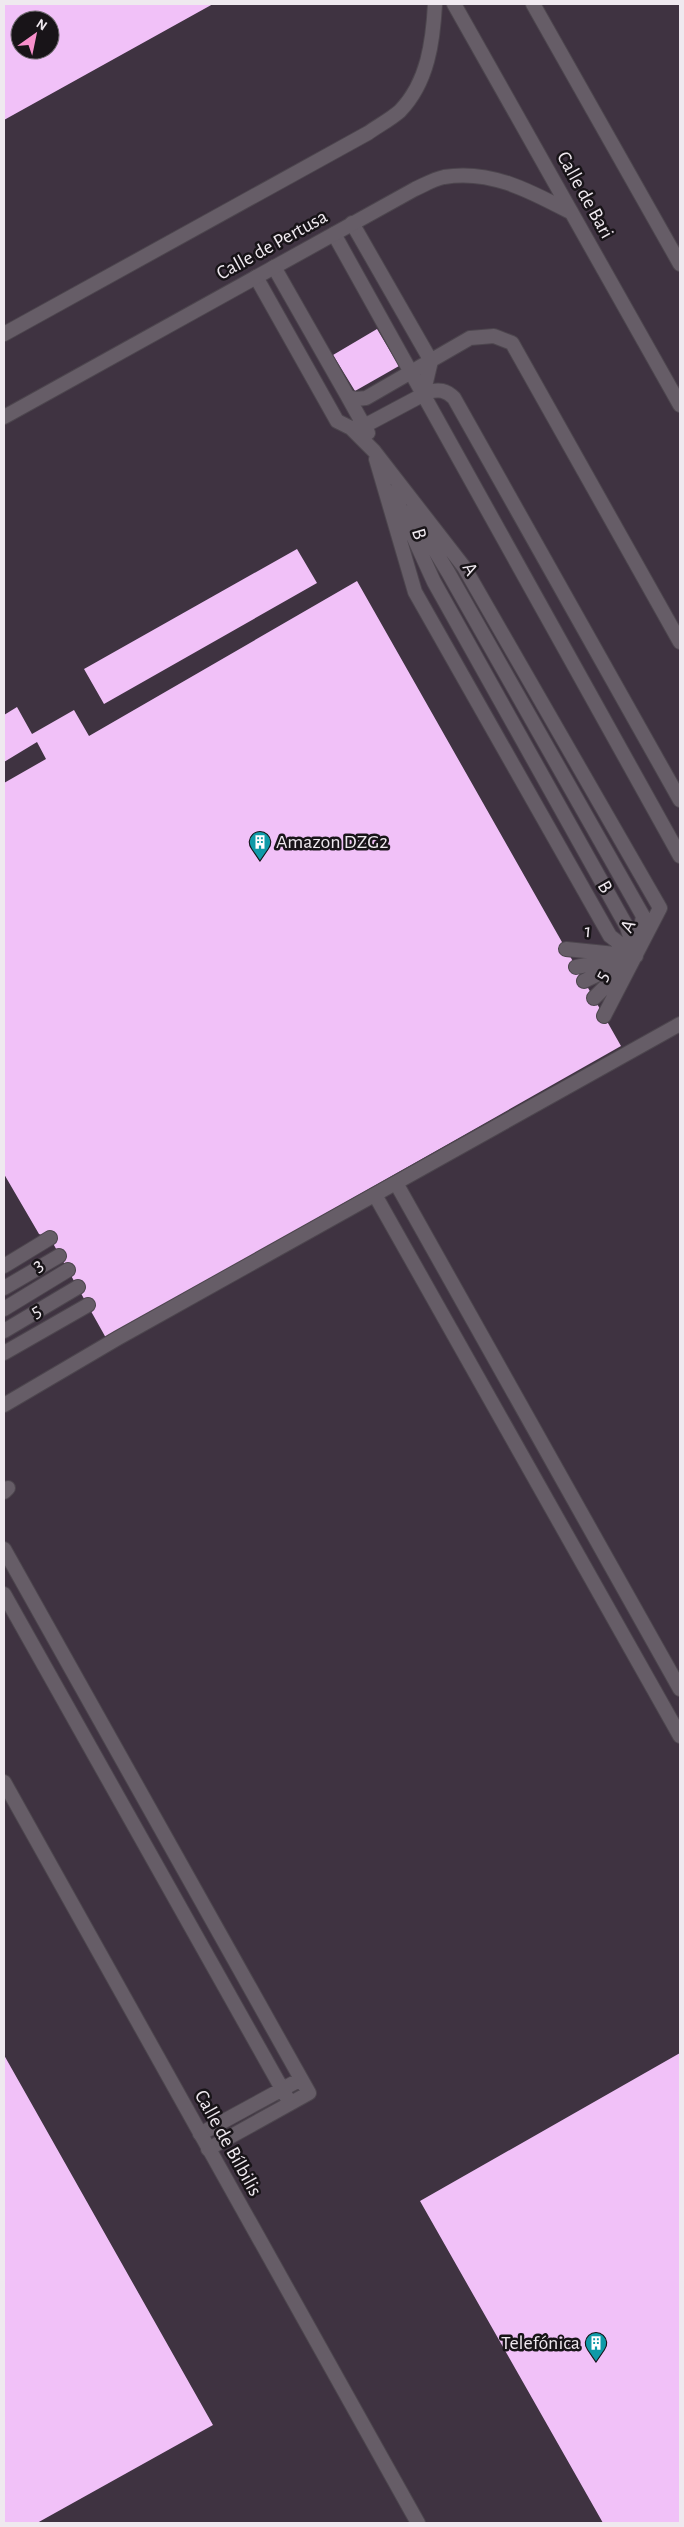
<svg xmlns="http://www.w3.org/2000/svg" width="684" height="2527" viewBox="0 0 684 2527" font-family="'Alegreya Sans',sans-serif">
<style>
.built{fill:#3f3341;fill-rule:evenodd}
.building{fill:#f1c1f8;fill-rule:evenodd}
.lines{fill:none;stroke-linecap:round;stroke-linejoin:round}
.service-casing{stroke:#4d464e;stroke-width:16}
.minor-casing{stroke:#4d464e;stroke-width:16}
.service{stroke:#665d67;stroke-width:14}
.minor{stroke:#665d67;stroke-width:14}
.labels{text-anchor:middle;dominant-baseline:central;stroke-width:5;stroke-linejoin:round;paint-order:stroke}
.street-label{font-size:20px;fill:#efe9ef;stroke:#181418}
.poi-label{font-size:20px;fill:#efe9ef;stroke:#181418;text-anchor:start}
</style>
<rect width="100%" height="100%" fill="#322a33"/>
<path class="built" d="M4,4H680V2523H4ZM20,20H50V50H20Z"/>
<path class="building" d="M4,4H213L4,120ZM20,20H50V50H20Z
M377,329L399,366L355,391L333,355Z
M297,549L317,583L104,704L84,669Z
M357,581L621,1046L106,1338L50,1238L39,1234L4,1174V783L46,759L37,742L4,762V715L17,707L32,734L74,710L89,736Z
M680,2053V2523H603L420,2201Z
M4,2055L213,2425L37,2523H4Z"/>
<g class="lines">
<g class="service-casing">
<path id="service" d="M352,223L431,361L423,395
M334,234L680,856
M274,267L348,397L356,399L366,398L470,338L494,336L512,343L680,642
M256,277L337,421L351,428L366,425L428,392C439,389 446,390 454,398L680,800
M348,397L368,433
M351,428L374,451L464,567L660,908L604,1016
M376,459L415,592L610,936L636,956
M393,492L434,582L627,927L635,952
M411,511L448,572L643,916L639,940
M566,949L635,956
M576,967L618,959
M584,981L620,964
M594,998L625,967
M396,1183L680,1689
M375,1195L680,1736
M4,1266L50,1238
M4,1288L59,1256
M4,1309L68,1270
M4,1331L78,1287
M4,1353L88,1305
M4,1405L118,1338L680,1024
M4,1492L8,1488
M4,1549L309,2093L208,2149
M4,1594L290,2103
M200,2134L301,2079"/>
</g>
<g class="minor-casing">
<path id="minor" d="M454,4L680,405
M533,4L680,264
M4,334L368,133C378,126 391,119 400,111C428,82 433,41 435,4
M4,417L415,189C424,185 434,179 444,177C491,169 532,192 572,213
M4,1782L418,2523"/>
</g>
<use href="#service" class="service"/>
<use href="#minor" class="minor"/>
</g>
<defs>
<g id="building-pin" transform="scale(1.125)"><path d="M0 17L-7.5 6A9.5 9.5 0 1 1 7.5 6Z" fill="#0f9aa8" stroke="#181418"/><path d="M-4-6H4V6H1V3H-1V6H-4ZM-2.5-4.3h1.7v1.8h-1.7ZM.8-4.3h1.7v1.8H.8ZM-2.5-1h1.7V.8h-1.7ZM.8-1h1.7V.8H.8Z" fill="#fff"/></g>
</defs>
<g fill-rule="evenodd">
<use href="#building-pin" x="260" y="842"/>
<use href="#building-pin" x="596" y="2343"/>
</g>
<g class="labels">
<g class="street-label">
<text transform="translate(585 195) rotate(61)">Calle de Bari</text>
<text transform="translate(272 245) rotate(-29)">Calle de Pertusa</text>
<text transform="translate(419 534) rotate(74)">B</text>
<text transform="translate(470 569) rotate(60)">A</text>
<text transform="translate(605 887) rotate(60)">B</text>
<text transform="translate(628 926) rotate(-63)">A</text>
<text transform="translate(588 931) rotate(5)">1</text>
<text transform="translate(602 976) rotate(-62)">5</text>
<text transform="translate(38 1265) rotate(-31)">3</text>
<text transform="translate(36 1311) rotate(-30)">5</text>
<text transform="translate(228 2143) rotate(61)">Calle de Bílbilis</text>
</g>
<g class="poi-label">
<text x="276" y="842">Amazon DZG2</text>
<text x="580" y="2343" text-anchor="end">Telefónica</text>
</g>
</g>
<rect width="684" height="2527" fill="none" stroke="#efe9ef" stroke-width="10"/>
<g transform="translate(35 35) rotate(33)"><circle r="24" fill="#181418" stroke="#6e696e"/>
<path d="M0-4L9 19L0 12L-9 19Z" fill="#f890cc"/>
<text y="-8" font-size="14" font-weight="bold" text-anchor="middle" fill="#efe9ef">N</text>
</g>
</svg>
